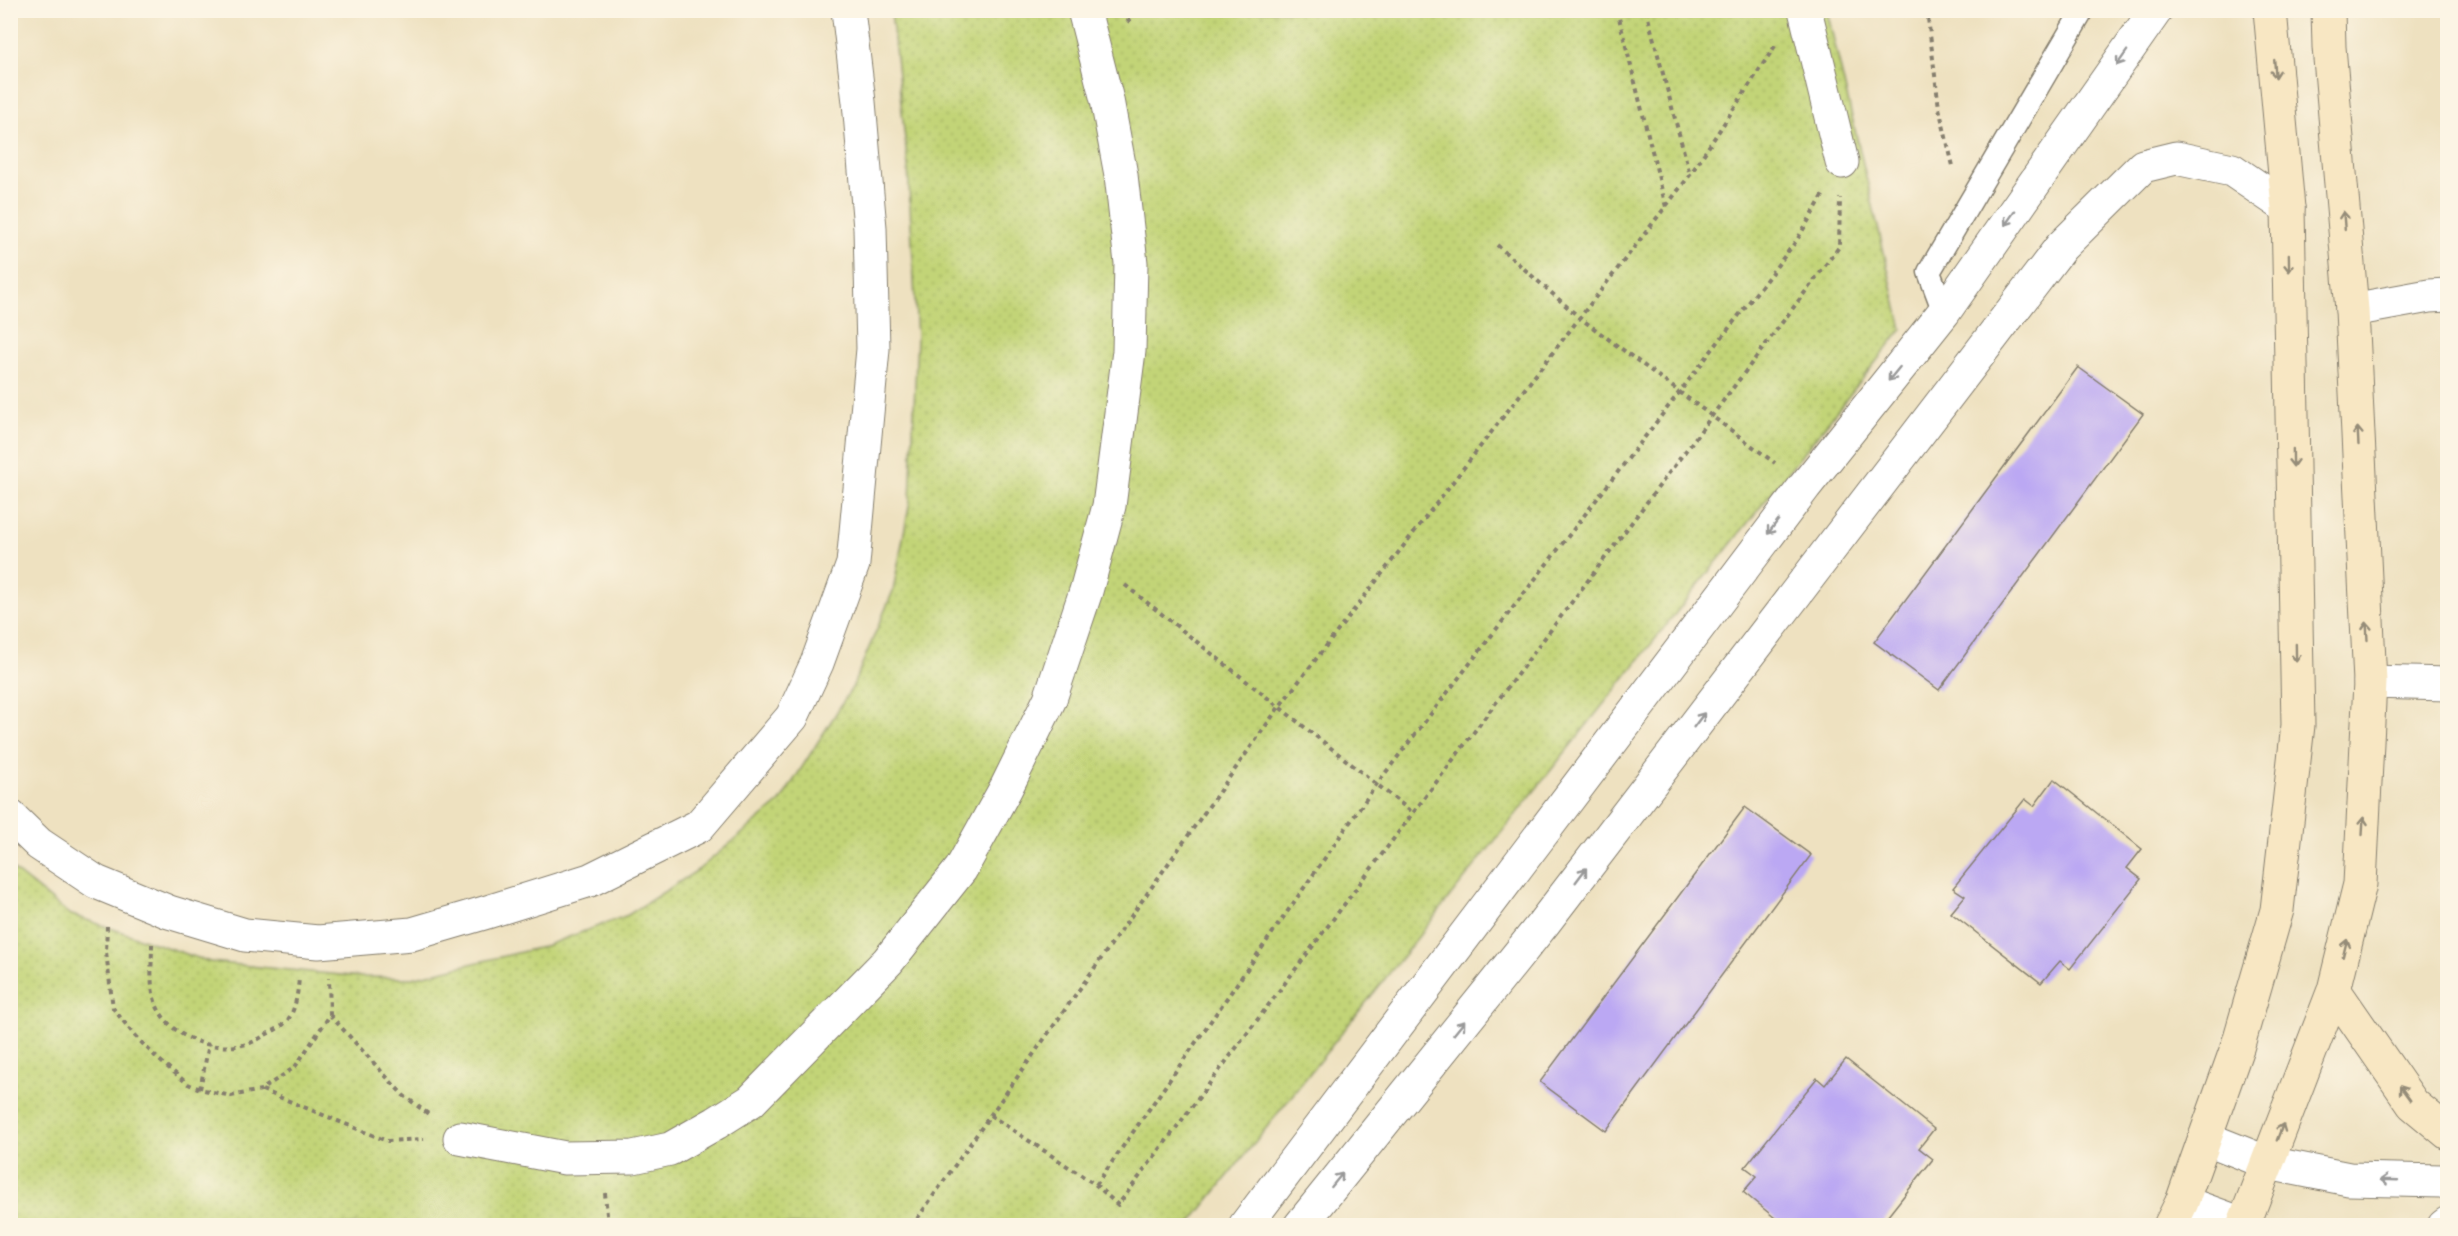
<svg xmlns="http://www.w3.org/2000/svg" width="2458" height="1236" viewBox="0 0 2458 1236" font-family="Dekko,sans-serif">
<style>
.park{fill:url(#park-dots);stroke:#6f784a;stroke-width:1.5}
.building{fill:#bba8f3}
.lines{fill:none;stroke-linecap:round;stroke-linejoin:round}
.service-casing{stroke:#857e6e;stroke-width:25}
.pedestrian-casing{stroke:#857e6e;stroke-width:35}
.minor-casing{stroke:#857e6e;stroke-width:35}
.tertiary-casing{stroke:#857e6e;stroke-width:35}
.secondary-casing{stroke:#857e6e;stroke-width:35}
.path{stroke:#857e6e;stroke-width:4;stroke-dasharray:4.5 4.5;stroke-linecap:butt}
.service{stroke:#fff;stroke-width:22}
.pedestrian{stroke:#fff;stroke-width:33}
.minor{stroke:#fff;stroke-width:33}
.tertiary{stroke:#fff;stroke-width:33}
.secondary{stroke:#f8e7c3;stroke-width:33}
.oneway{stroke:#999}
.oneway2{stroke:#958c78}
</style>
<defs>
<pattern id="park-dots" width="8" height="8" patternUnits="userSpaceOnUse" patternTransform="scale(1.5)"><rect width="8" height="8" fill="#c2d477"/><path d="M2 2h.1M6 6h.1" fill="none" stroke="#a6b566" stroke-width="1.8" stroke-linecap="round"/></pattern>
</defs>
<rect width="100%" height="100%" fill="#fcf5e5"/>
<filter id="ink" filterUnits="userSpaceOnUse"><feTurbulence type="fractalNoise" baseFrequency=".0167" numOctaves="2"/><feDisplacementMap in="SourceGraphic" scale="12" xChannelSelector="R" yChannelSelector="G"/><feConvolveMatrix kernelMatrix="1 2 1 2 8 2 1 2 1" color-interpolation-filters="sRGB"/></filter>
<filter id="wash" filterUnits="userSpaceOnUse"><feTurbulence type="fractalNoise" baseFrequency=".008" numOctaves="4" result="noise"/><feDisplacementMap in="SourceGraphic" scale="24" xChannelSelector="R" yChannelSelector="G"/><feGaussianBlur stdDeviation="1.35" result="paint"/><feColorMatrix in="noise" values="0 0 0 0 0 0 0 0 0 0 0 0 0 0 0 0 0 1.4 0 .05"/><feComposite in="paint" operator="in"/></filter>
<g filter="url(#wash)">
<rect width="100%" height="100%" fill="#eee1c0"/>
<path class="park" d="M891,11H1827L1902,329L1189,1225H11L10,867L69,914L210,962L361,977L412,978L542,947L628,915L698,870L780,802L852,688L893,591L910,501L917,338L908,167Z"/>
<g id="blocks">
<path class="building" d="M2078,367L2143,414L1939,690L1874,642Z
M2054,779L2142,849L2127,868L2141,879L2070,969L2060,961L2041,983L1951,913L1965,896L1953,888L2025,799L2034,806Z
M1745,807L1811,855L1606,1131L1540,1082Z
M1846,1059L1934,1129L1919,1148L1933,1159L1880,1226H1785L1743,1192L1757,1176L1745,1167L1817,1078L1825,1085Z"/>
</g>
</g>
<g filter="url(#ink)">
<use href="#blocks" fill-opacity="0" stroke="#857e6e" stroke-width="1.5"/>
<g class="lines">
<g class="service-casing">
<path id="service" d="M1944,312L1929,272L2083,10"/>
</g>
<g class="pedestrian-casing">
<path id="pedestrian" d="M1805,10L1842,162
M460,1138L565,1158L633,1157L670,1149L716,1123L751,1101L888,961L961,869L1006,788L1050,699L1086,591L1109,506L1129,351L1131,263L1121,175L1107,100L1084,10"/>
</g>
<g class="minor-casing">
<path id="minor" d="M2352,310L2429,296L2448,295
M2370,682L2448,684
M2205,1138L2268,1163L2349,1179L2442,1181L2448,1183
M2182,1202L2248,1226
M2444,1226L2448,1223"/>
</g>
<g class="tertiary-casing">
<path id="tertiary" d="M10,816L39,844L96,882L169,912L245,935L318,942L412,934L484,913L590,880L699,826L792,717L817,663L853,564L873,349L870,228L859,102L848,10
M1245,1226L1805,486L1944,312L2156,10
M1300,1226L1543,924L2061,247L2143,166L2176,158L2232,170L2288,208"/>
</g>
<g class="secondary-casing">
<path id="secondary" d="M2334,990L2413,1104L2448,1133
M2170,1226L2182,1202L2238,1045L2277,910L2298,725L2288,208L2270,10
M2243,1226L2334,990L2360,884L2370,682L2352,310L2329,47L2328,10"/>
</g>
<path class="path" d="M1617,10L1666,207
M1646,10L1690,175
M1927,10L1939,108L1953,166
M1127,22L1139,10
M1497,245L1580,318L1775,463
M1125,585L1413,813
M107,926L106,952L113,1008L135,1036L158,1059L188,1084L200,1089L231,1096L261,1090L295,1067L330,1015L329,978
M152,944C152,963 149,986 156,1004C170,1039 216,1054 250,1043C256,1041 262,1037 267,1034C274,1031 285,1025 289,1018C296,1008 298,990 299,978
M330,1015L403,1095L431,1116
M200,1089L209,1044
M262,1090L387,1141L424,1139
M990,1115L1096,1185L1118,1205L1839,247L1840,198
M1096,1185L1376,785L1797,240L1824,194
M605,1193L608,1226
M912,1226L1279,707L1690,175L1775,46"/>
<use href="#service" class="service"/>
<use href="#pedestrian" class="pedestrian"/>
<use href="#minor" class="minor"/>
<use href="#tertiary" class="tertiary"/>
<use href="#secondary" class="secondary"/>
</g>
<defs><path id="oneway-shaft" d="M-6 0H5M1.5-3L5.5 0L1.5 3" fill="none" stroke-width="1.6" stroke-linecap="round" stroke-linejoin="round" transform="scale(1.5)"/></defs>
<g class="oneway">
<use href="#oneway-shaft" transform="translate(2122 58) rotate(125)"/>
<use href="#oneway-shaft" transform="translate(2010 218) rotate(125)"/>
<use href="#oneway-shaft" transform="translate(1894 374) rotate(129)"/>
<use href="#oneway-shaft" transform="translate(1773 527) rotate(127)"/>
<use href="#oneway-shaft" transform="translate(1699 720) rotate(-53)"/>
<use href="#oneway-shaft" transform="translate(1581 875) rotate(-53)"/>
<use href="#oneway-shaft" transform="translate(1459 1028) rotate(-51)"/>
<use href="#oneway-shaft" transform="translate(1337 1180) rotate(-51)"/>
<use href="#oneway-shaft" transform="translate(2389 1180) rotate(-178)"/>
</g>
<g class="oneway2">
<use href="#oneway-shaft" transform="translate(2275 69) rotate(85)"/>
<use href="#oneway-shaft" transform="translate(2344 220) rotate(-95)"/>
<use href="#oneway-shaft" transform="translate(2289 263) rotate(89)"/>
<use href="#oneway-shaft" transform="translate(2358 436) rotate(-93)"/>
<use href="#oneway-shaft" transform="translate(2293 458) rotate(89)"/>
<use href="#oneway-shaft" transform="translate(2367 631) rotate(-93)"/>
<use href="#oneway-shaft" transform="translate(2296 653) rotate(89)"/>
<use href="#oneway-shaft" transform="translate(2363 826) rotate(-87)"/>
<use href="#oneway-shaft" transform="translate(2345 948) rotate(-76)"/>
<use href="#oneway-shaft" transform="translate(2405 1093) rotate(-126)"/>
<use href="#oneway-shaft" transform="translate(2280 1132) rotate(-69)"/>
</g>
</g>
<rect width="2458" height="1236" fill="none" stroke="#fcf5e5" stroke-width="36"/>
</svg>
